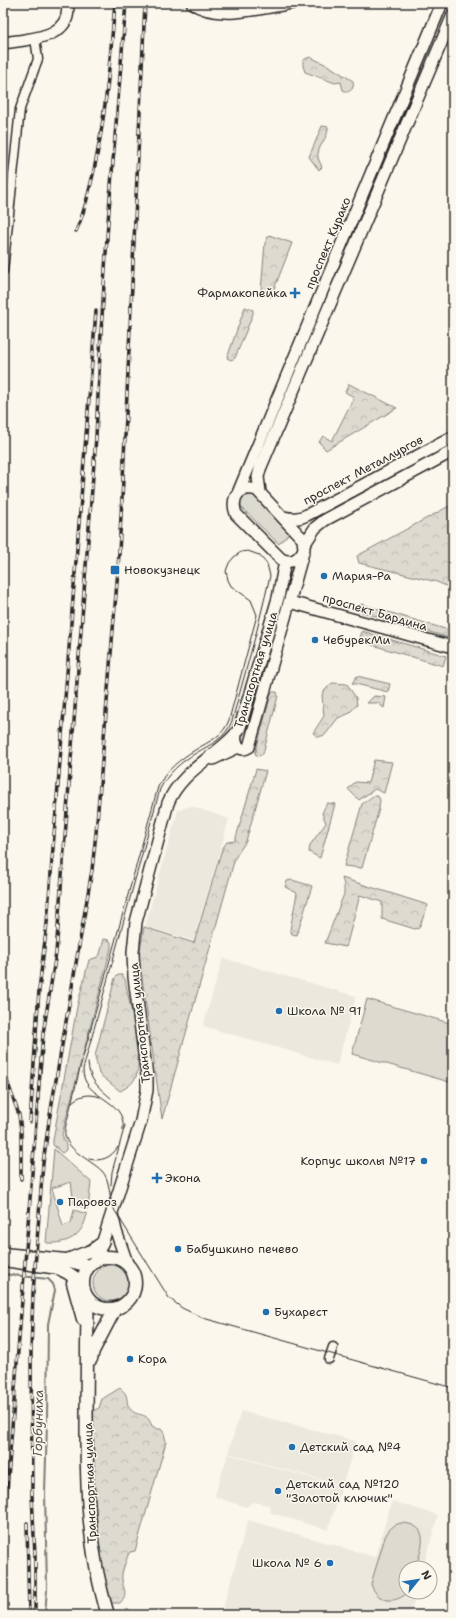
<svg xmlns="http://www.w3.org/2000/svg" width="456" height="1618" viewBox="0 0 456 1618" font-family="'Shantell Sans',sans-serif">
<style>
.built{fill:#ebe8de}
.green{fill:#dddad0;stroke:#84827e}
.forest{fill:url(#forest-crowns);stroke:#84827e}
.lines{fill:none;stroke-linecap:round;stroke-linejoin:round}
.stream{stroke:#7b7a75;stroke-width:2}
.minor-casing{stroke:#2b2b2b;stroke-width:11}
.secondary-casing{stroke:#2b2b2b;stroke-width:14}
.primary-casing{stroke:#2b2b2b;stroke-width:15}
.minor{stroke:#fbf7ec;stroke-width:8}
.secondary{stroke:#fbf7ec;stroke-width:11}
.primary{stroke:#fbf7ec;stroke-width:12}
.tram{stroke:#2b2b2b;stroke-width:1}
.rail-casing{stroke:#2b2b2b;stroke-width:3.5}
.rail{stroke:#fbf7ec;stroke-width:2;stroke-dasharray:6;stroke-linecap:butt}
.poi-dot{fill:#1f6fb2;stroke:#fbf7ec;stroke-width:1.5}
.labels{text-anchor:middle;dominant-baseline:central;stroke-width:3;stroke-linejoin:round;paint-order:stroke}
.street-label{font-size:12px;fill:#2b2b2b;stroke:#fbf7ec}
.poi-label{font-size:12px;fill:#2b2b2b;stroke:#fbf7ec;text-anchor:start}
.water-label{font-size:13px;font-style:italic;fill:#5a5956;stroke:#fbf7ec}
</style>
<defs>
<pattern id="forest-crowns" width="20" height="18" patternUnits="userSpaceOnUse"><rect width="20" height="18" fill="#dddad0"/><path d="M2 6a3 3 0 1 1 6 0M12 15a3 3 0 1 1 6 0" fill="none" stroke="#bebbb3"/></pattern>
</defs>
<rect width="100%" height="100%" fill="#fbf7ec"/>
<filter id="ink" filterUnits="userSpaceOnUse"><feTurbulence type="fractalNoise" baseFrequency=".025" numOctaves="2"/><feDisplacementMap in="SourceGraphic" scale="8" xChannelSelector="R" yChannelSelector="G"/><feConvolveMatrix kernelMatrix="1 2 1 2 8 2 1 2 1" color-interpolation-filters="sRGB"/></filter>
<g filter="url(#ink)">
<path class="built" d="M191,806L229,819L194,941L145,926L178,810Z
M223,958L356,996L337,1065L203,1026Z
M241,1411L356,1441L342,1486L228,1453Z
M228,1454L342,1487L328,1530L271,1513L269,1505L253,1502L246,1507L216,1497L215,1495Z
M392,1501L438,1515L423,1568H406V1592H417L410,1615H221L248,1520L375,1557Z"/>
<path class="green" d="M247,494L255,495L292,530L279,544L241,507V499Z
M290,565H295L285,597L282,594Z
M281,609L282,610L246,739L243,741L241,737L277,611Z
M367,999L453,1024V1083L352,1054Z
M54,1149L91,1182L88,1209L74,1204L71,1182L52,1188L63,1226L71,1223L74,1210L87,1214C82,1237 68,1244 46,1243Z
M93 1283a18 18 0 1 1 36 0a18 18 0 1 1-36 0Z
M401,1523C432,1524 422,1549 415,1568H406V1594C392,1605 377,1601 371,1584L385,1537C389,1529 393,1525 401,1523Z"/>
<path class="forest" d="M310,57L329,66L353,81C354,87 353,90 347,92L343,90L341,82L335,83L305,72L303,66V60Z
M3,84C6,93 8,107 3,115Z
M322,126L328,127C329,138 316,147 318,158C319,161 321,164 322,167L319,170L309,157Z
M269,235L292,243L271,297L261,291L265,243Z
M245,307L253,310V314L235,358L231,360L227,358Z
M349,384L397,408L326,450L319,442L323,436L332,441L354,397L345,392Z
M453,504V589L437,582L359,563L357,556Z
M361,604L452,631L450,638L359,611Z
M362,631L446,656L443,666L359,641Z
M357,676L390,684L388,692L352,683Z
M332,683L347,684L356,698L357,705L348,714L338,718L325,735L318,737L313,733L324,716L322,695L325,690Z
M272,692H277L278,696L263,754L259,756L255,754L256,750L271,694Z
M374,696L386,697L384,708L378,703H367Z
M374,760L392,762L384,793L375,789L359,800L348,789L355,782L368,783Z
M256,769L266,771L246,841L235,858L162,1119L139,956L144,927L194,943L222,849L227,842L235,841Z
M373,796H378L380,800L379,809L362,868L344,866L362,804Z
M327,803L335,804L320,858L309,852L310,845L326,823L322,813Z
M342,878L428,905L419,928L415,929L382,919V902L360,895L346,947L325,943L344,894V885Z
M292,880L312,886L297,935L292,934L290,930L297,893L285,887L287,881Z
M104,939L109,940L111,942V948L62,1134L66,1145V1150L62,1153L53,1145V1140L77,1007L89,960L98,957L100,954Z
M118,975H122L125,979C129,1002 142,1053 137,1074C134,1083 128,1087 120,1091L99,1074L95,1056L115,978Z
M120,1388C122,1390 125,1392 126,1395C128,1400 126,1405 131,1410C139,1418 146,1410 152,1426L158,1429H161L164,1433L166,1442L135,1551L130,1552L128,1555C126,1562 121,1572 122,1579C123,1590 129,1593 120,1603H110C106,1591 104,1579 102,1567C92,1517 93,1465 92,1414L93,1411L99,1408L102,1399Z"/>
<g class="lines">
<path class="stream" d="M3,1274L48,1279L53,1284L55,1290L48,1324L47,1422L45,1493L47,1589L45,1615"/>
<g class="minor-casing">
<path id="minor" d="M3,271L20,109L38,59L35,38
M329,1359L333,1347"/>
</g>
<g class="secondary-casing">
<path id="secondary" d="M192,3C218,21 262,8 292,3
M3,43C28,39 74,39 67,3
M260,492L258,477L260,469L453,15
M238,493L442,3
M284,517C293,519 299,519 307,515L453,437
M304,545L315,528L325,520L453,451
M290,602L453,647
M236,735C234,744 240,753 249,747L304,549L303,539L299,535L257,490C240,485 230,497 236,514L281,559C291,564 299,560 304,549
M213,759L238,747
M112,1214L116,1231L127,1263
M66,1260L92,1250L103,1242
M95,1260L103,1241L141,1121L147,1090V1076L134,977L133,952L136,922L168,803C179,777 203,763 224,745C231,739 236,735 240,727L278,598L285,561"/>
</g>
<g class="primary-casing">
<path id="primary" d="M3,1254L66,1260L89,1266
M83 1283a26 26 0 1 1 52 0a26 26 0 1 1-52 0Z
M4,1260L58,1268L68,1273L83,1283
M73,1283L83,1319
M87,1298C88,1315 87,1332 87,1349C87,1438 81,1530 108,1615
M91,1359L93,1351L115,1309"/>
</g>
<use href="#minor" class="minor"/>
<use href="#secondary" class="secondary"/>
<use href="#primary" class="primary"/>
<path class="tram" d="M88,1063C89,1080 99,1088 111,1098
M71,1103C79,1095 89,1093 100,1097
M123,1130C127,1097 82,1100 83,1069L160,789C168,773 181,762 196,753C211,744 225,739 232,721L257,630L270,576L267,564L259,555L248,551L241,552L234,557L229,563L226,571L228,580L231,586L251,600L257,615L229,720C223,737 209,741 195,750C180,759 165,771 158,787L81,1064L65,1129C62,1149 90,1159 102,1171C111,1180 108,1198 115,1211L169,1298L182,1308L203,1318L453,1388
M89,1159C101,1162 111,1158 118,1147
M111,1185L112,1172L125,1125"/>
<g class="rail-casing">
<path id="rail" d="M76,231C85,212 89,191 94,170C106,115 110,59 115,3
M3,1069L19,1115L21,1131V1179
M30,1122L39,990L47,923L96,311
M27,1523L29,1615
M3,1541L43,1034L56,953L96,437L101,332L108,222L126,3
M35,1615V1556L32,1495L31,1351L33,1293L43,1163L49,1121L92,870L96,833L118,570L123,480L145,3"/>
</g>
<use href="#rail" class="rail"/>
</g>
</g>
<g class="poi-dot">
<path d="M293 287h4v4h4v4h-4v4h-4v-4h-4v-4h4z"/>
<rect x="110" y="565" width="10" height="10" rx="2"/>
<circle cx="324" cy="576" r="4"/>
<circle cx="315" cy="640" r="4"/>
<circle cx="279" cy="1011" r="4"/>
<circle cx="424" cy="1161" r="4"/>
<path d="M155 1172h4v4h4v4h-4v4h-4v-4h-4v-4h4z"/>
<circle cx="60" cy="1202" r="4"/>
<circle cx="178" cy="1249" r="4"/>
<circle cx="266" cy="1312" r="4"/>
<circle cx="130" cy="1359" r="4"/>
<circle cx="292" cy="1447" r="4"/>
<circle cx="278" cy="1491" r="4"/>
<circle cx="330" cy="1563" r="4"/>
</g>
<g class="labels">
<g class="street-label">
<text transform="translate(328 243) rotate(-67)">проспект Курако</text>
<text transform="translate(363 470) rotate(-28)">проспект Металлургов</text>
<text transform="translate(375 612) rotate(16)">проспект Бардина</text>
<text transform="translate(256 670) rotate(-73)">Транспортная улица</text>
<text transform="translate(140 1023) rotate(-96)">Транспортная улица</text>
<text transform="translate(90 1483) rotate(-92)">Транспортная улица</text>
</g>
<g class="poi-label">
<text x="287" y="293" text-anchor="end">Фармакопейка</text>
<text x="124" y="570">Новокузнецк</text>
<text x="332" y="576">Мария-Ра</text>
<text x="323" y="640">ЧебурекМи</text>
<text x="287" y="1011">Школа № 91</text>
<text x="416" y="1161" text-anchor="end">Корпус школы №17</text>
<text x="165" y="1178">Экона</text>
<text x="68" y="1202">Паровоз</text>
<text x="186" y="1249">Бабушкино печево</text>
<text x="274" y="1312">Бухарест</text>
<text x="138" y="1359">Кора</text>
<text x="300" y="1447">Детский сад №4</text>
<text x="286" y="1484">Детский сад №120<tspan x="286" dy="14">"Золотой ключик"</tspan></text>
<text x="322" y="1563" text-anchor="end">Школа № 6</text>
</g>
<g class="water-label">
<text transform="translate(38 1423) rotate(-89)">Горбуниха</text>
</g>
</g>
<rect width="456" height="1618" fill="none" stroke="#fbf7ec" stroke-width="16"/>
<rect x="8" y="8" width="440" height="1602" fill="none" stroke="#2b2b2b" stroke-width="1.5" filter="url(#ink)"/>
<g transform="translate(418 1580) rotate(60)"><circle r="19" fill="#fbf7ec" stroke="#a8a59f"/>
<path d="M0-3L7 15L0 10L-7 15Z" fill="#1f6fb2"/>
<text y="-6" font-size="11" font-weight="bold" text-anchor="middle" fill="#2b2b2b">N</text>
</g>
</svg>
